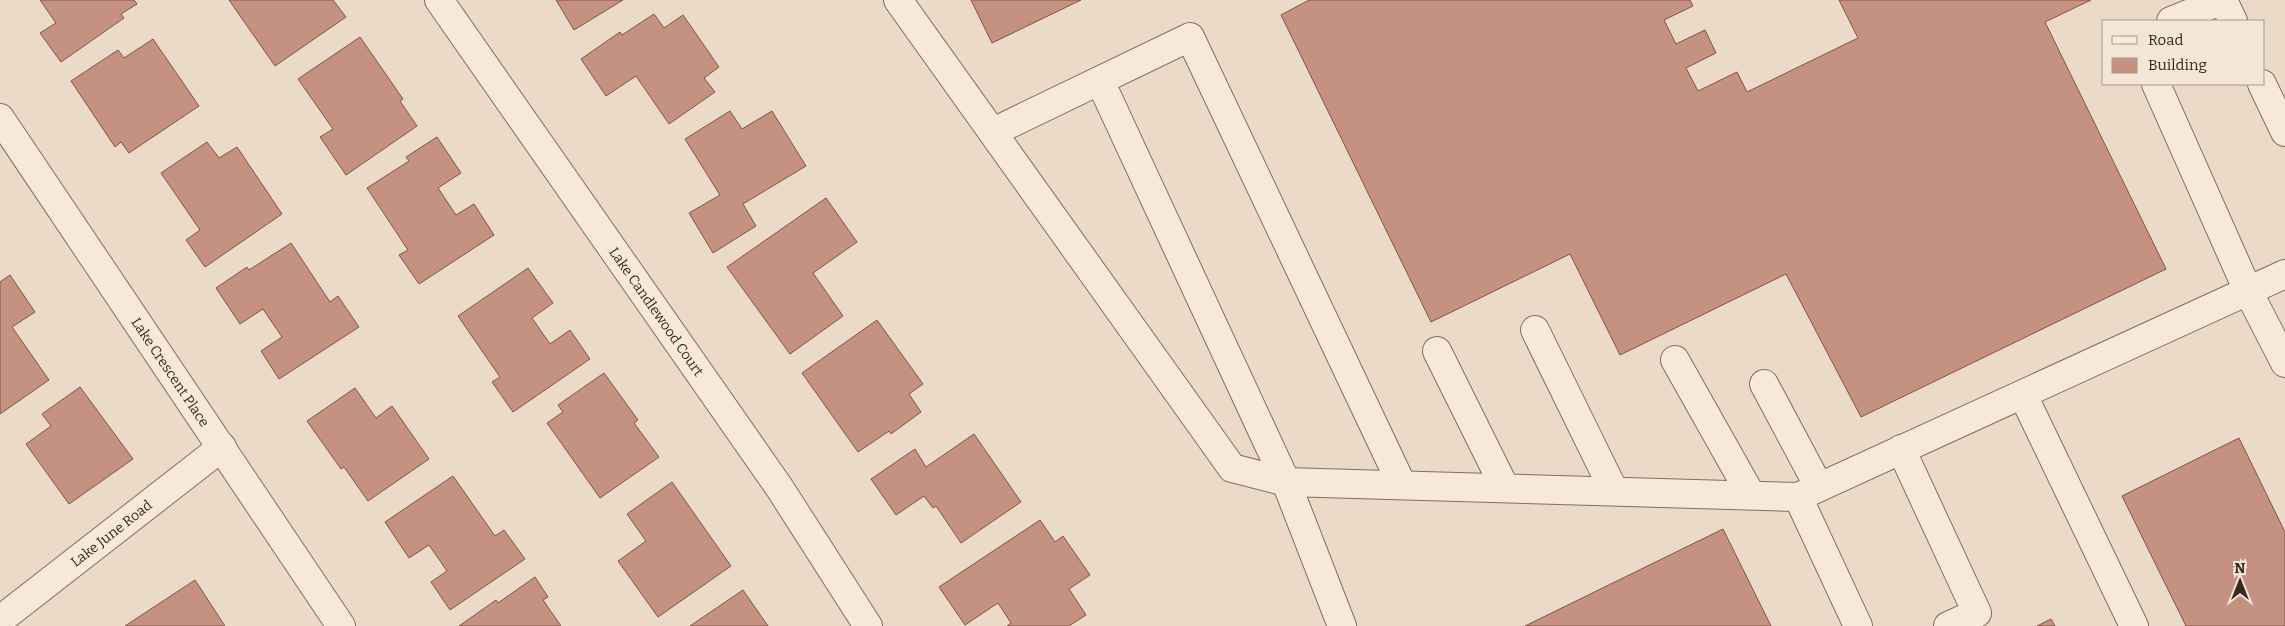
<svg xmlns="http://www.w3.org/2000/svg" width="2285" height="626" viewBox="0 0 2285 626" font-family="Bitter,serif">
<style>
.building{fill:#c59180;stroke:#825445}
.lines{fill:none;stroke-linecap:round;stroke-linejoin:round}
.minor-casing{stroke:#856c5e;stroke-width:30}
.minor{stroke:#f6e9d9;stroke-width:28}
.labels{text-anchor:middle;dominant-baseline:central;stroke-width:4.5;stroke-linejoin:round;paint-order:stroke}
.street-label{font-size:14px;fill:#362720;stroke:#f3e6d6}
</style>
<rect width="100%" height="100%" fill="#ebdac7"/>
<path class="building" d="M40,0H134L137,4L121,14L124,18L61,62L40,33L56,23Z
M229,0H333L346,17L275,66Z
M556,0H623L574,30Z
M971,0H1081L992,43Z
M1309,0H1690L1693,6L1664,20L1676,44L1705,30L1716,53L1686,68L1698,91L1737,72L1747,92L1858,38L1839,0H2091L2045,22L2166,269L1861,417L1786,274L1620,355L1570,254L1431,322L1281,15Z
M654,14L664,28L683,15L719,67L704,78L715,92L669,124L636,76L606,96L581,59L620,32L622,35Z
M360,37L403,99L400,101L417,126L346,175L320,137L333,129L298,79Z
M153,39L199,106L129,153L121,142L115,147L71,81L118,50L124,58Z
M730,111L742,129L772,111L806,166L743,204L756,226L713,253L689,213L720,195L685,139Z
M437,137L461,173L438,188L456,215L474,204L494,235L419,284L399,255L408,250L367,188L409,161L406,157Z
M207,142L219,158L237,147L282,214L205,267L186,240L200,230L161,173Z
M826,198L857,242L813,273L843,316L790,354L727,267Z
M291,243L330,302L338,296L359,327L279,379L261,351L282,337L263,309L240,324L216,288L247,267L249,270Z
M528,268L553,303L532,318L550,344L570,330L590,359L513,412L492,382L500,377L458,316Z
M10,275L35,312L12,327L49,380L0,414V282Z
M877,320L923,384L909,394L921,412L891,434L889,431L858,452L802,373Z
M604,373L638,420L634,423L659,457L600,498L547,423L563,412L558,405Z
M80,387L133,459L69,504L26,444L51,426L42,414Z
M355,388L376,418L392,406L429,459L368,501L344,467L341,469L307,421Z
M974,434L1021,502L961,543L936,506L933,508L924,496L896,515L871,479L915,449L926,467Z
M2239,438L2285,532V626H2186L2122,496Z
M453,476L495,536L504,530L525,559L450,610L431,582L447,571L429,545L409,558L385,522Z
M672,482L731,566L658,617L618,561L646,541L627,514Z
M1040,520L1055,542L1063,536L1090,575L1069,589L1086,615L1069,626H1007L1011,623L998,603L965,625L939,587Z
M1723,529L1771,626H1525Z
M535,577L548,597L543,600L561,626H459L496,600L498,603Z
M195,580L225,626H125Z
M743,590L768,626H690Z
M2051,619L2055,626H2037Z"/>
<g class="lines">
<g class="minor-casing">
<g id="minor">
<path id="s1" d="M439,0L779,487L868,626"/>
<path d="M898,0L1232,468L1286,482L1798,497L2285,274"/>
<path d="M2223,0L2233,21"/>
<path d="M2171,21L2223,0"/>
<path d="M1100,81L1286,482L1342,626"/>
<path d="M2156,84L2248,291L2285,363"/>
<path d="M2262,84L2285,132"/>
<path id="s2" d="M0,118L341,626"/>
<path d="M993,132L1190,37L1402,485"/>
<path d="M1535,330L1614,491"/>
<path d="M1437,351L1505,488"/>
<path d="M1675,360L1751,495"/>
<path d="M1764,384L1819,487"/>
<path d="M2023,395L2134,626"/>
<path d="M1901,449L1977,613L1948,626"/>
<path d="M1798,497L1858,626"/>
<path id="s3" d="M0,620L222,447"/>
</g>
</g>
<use href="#minor" class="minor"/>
</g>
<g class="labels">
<g class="street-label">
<text stroke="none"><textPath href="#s1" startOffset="380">Lake Candlewood Court</textPath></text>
<text stroke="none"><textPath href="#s2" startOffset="306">Lake Crescent Place</textPath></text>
<text stroke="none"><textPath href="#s3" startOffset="141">Lake June Road</textPath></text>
</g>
</g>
<rect x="2102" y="20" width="162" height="65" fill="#f3e6d6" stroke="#a79a8d"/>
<rect x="2112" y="36" width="25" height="8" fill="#f6e9d9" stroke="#a79a8d"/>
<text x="2148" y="45" font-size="15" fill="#362720">Road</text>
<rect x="2112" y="58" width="25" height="15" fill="#c59180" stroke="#a79a8d"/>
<text x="2148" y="70" font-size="15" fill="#362720">Building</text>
<g transform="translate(2240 581)" stroke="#f3e6d6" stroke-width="4" paint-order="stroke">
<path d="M0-4L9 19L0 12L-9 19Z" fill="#362720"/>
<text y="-8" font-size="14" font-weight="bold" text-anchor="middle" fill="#362720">N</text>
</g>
</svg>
